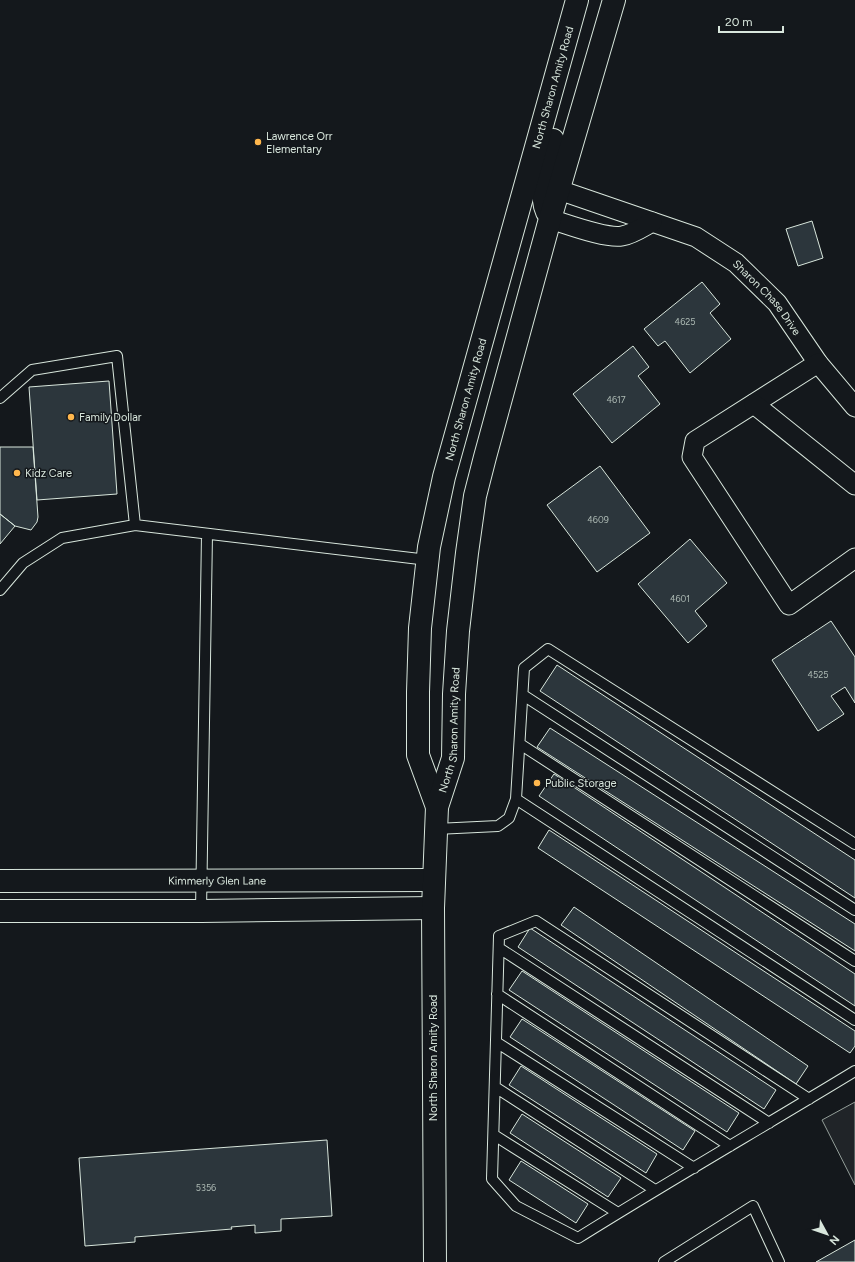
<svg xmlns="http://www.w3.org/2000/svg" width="855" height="1262" viewBox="0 0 855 1262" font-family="Figtree,sans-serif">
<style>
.green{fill:#202428;stroke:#939e99}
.building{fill:#2c363c;stroke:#d8e6dc}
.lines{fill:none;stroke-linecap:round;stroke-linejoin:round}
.lane-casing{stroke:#d8e6dc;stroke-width:12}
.street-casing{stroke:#d8e6dc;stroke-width:21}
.secondary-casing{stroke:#d8e6dc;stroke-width:24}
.lane{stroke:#14181c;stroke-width:10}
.street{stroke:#14181c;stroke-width:19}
.secondary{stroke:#14181c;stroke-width:22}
.poi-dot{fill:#ffb74d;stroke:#14181c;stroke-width:1.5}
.labels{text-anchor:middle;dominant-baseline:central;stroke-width:3;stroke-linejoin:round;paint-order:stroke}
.number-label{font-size:9px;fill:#adbab4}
.street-label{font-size:11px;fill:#d8e6dc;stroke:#14181c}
.poi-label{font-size:11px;fill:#d8e6dc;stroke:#14181c;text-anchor:start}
</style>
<rect width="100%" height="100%" fill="#14181c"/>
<path class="green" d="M855,1102V1185L822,1120Z"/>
<path class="building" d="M812,221L823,258L798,266L786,229Z
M702,282L720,304L710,313L731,339L690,373L665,341L658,346L644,329Z
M633,346L649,367L638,376L660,404L612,443L573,394Z
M109,381L117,494L37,500L29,387Z
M0,447H33L38,517L37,522L31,530L15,526L0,514Z
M600,466L650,533L597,572L547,505Z
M0,514L15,526L0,544Z
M690,539L727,583L695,611L707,626L688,643L638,584Z
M831,621L855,657V703L845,687L831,696L844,714L818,731L772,660Z
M557,665L855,860V898L540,691Z
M550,728L855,924V951L537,747Z
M554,774L855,974V1006L539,796Z
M549,830L855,1031V1046L850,1053L538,848Z
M574,907L808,1066L796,1084L561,925Z
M530,928L776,1090L764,1109L518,947Z
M522,971L739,1113L727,1132L509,990Z
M522,1019L695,1131L683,1150L510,1037Z
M521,1066L657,1154L646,1173L509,1085Z
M522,1114L621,1178L608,1197L510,1133Z
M327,1140L332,1216L281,1219V1231L255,1233V1225L231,1227L232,1229L135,1237V1242L85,1246L79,1158Z
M521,1161L588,1204L576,1223L509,1180Z
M855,1240V1262H816Z"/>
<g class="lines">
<g class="lane-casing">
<path id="lane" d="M0,398L32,370L117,356L135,525
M0,590L23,563L62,538L135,525L428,560
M523,695L855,910
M520,744L855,961
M516,799L855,1020
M436,829L498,826L509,818L516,799L524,668L548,649L855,844
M201,911L207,534
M499,948L769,1123
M497,994L730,1146
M496,1042L694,1168
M495,1087L655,1190
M809,1099L536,921L499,936L492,1179L516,1206L578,1238C669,1181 763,1127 855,1071
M494,1135L618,1213
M664,1262L753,1206L779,1262"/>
</g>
<g class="street-casing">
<g id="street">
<path id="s1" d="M559,190L696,237L736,263L777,303L818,363L855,407"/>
<path d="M550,219C567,224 606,239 622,236C633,234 643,227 652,222"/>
<path d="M818,363L695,441L692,457L789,605L855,558"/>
<path d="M754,404L855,485"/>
</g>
</g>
<g class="secondary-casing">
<g id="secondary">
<path d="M547,212C538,192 548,160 553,140"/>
<path id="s2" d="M437,807L418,755V692L420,628L429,547L444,477L577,0"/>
<path id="s3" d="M0,881L434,880"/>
<path d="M0,911H201L433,908"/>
<path id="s4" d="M435,1262L433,908L437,807L453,758L454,694L458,631L467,553L475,496L485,457L550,219L614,0"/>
</g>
</g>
<use href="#lane" class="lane"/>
<use href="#street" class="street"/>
<use href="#secondary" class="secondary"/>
</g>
<g class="poi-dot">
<circle cx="258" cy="142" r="4"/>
<circle cx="71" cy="417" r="4"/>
<circle cx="17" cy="473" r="4"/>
<circle cx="537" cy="783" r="4"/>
</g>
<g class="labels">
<g class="number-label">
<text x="685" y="321">4625</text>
<text x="616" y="399">4617</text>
<text x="598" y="519">4609</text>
<text x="680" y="598">4601</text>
<text x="818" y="674">4525</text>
<text x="206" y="1187">5356</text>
</g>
<g class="street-label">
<text stroke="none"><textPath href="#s2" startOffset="740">North Sharon Amity Road</textPath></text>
<text stroke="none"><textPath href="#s1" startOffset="239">Sharon Chase Drive</textPath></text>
<text stroke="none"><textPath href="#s2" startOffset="416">North Sharon Amity Road</textPath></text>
<text stroke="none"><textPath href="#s4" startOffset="534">North Sharon Amity Road</textPath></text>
<text stroke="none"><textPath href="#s3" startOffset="217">Kimmerly Glen Lane</textPath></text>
<text transform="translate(433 1058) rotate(-90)">North Sharon Amity Road</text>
</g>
<g class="poi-label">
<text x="266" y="136">Lawrence Orr<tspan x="266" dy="13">Elementary</tspan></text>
<text x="79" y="417">Family Dollar</text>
<text x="25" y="473">Kidz Care</text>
<text x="545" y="783">Public Storage</text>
</g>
</g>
<g transform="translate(827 1234) rotate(130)" stroke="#14181c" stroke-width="3" paint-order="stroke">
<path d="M0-3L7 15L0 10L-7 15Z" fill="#d8e6dc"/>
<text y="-6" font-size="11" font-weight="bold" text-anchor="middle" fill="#d8e6dc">N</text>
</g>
<path d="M719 26v6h64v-6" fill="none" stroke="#d8e6dc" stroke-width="2"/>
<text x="725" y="26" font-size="12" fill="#d8e6dc" stroke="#14181c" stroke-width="3" paint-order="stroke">20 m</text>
</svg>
